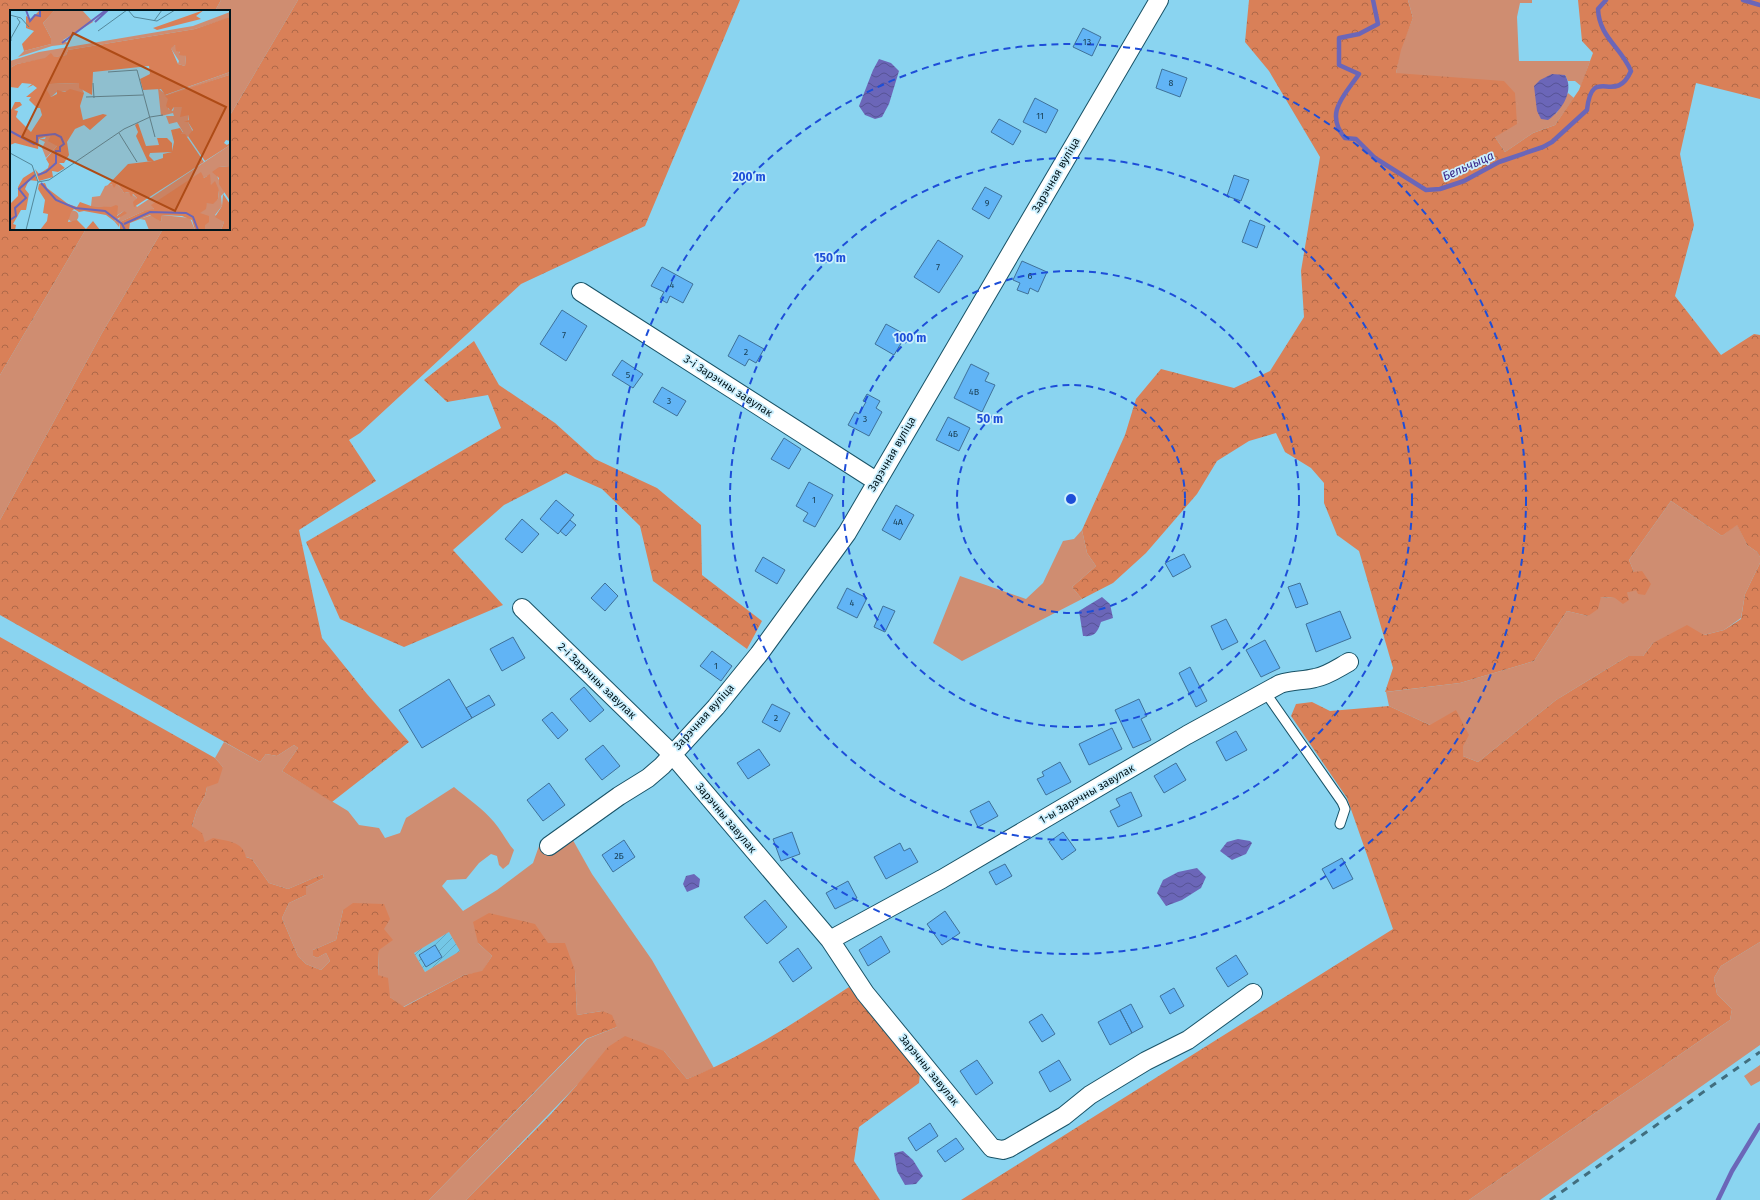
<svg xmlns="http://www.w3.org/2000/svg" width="1760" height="1200" viewBox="0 0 1760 1200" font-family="'Fira Sans',sans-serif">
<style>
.industrial{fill:url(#industrial-furrows)}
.grass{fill:#cf8d71;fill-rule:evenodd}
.forest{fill:url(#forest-crowns)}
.water{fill:url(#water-waves)}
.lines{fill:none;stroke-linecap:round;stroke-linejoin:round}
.stream{stroke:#6b66b8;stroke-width:4.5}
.building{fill:#61b4f5;stroke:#3f7199}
.service-casing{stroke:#195367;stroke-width:11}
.minor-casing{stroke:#195367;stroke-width:20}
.service{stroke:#fff;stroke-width:9}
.minor{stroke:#fff;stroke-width:18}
.rail{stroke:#416e7f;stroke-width:3;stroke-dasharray:7 7;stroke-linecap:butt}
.ring{fill:none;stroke:#1d4ed8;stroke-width:2;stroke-dasharray:7 5}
.labels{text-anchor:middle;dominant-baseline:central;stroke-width:3.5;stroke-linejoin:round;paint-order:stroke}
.number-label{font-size:9px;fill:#183d52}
.street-label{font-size:11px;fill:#00151c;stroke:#cbeffd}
.water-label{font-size:12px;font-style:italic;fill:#382587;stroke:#cbeffd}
.inset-river{fill:none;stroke:#6b66b8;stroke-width:2}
.inset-road{fill:none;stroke:#53889b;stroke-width:1}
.view{fill:#ae4b16;fill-opacity:0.15;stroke:#ae4b16;stroke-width:2}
.inset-edge{fill:none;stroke:#00151c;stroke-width:2}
.centre{fill:#1d4ed8;stroke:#cbeffd;stroke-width:2}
.ring-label{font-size:12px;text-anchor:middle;font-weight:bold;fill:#1d4ed8;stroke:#cbeffd;stroke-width:3.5;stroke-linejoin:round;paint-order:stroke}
</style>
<defs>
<pattern id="industrial-furrows" width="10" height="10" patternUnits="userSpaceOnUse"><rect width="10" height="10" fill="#74c7e6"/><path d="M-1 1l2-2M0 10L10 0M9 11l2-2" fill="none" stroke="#63aac5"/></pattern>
<pattern id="forest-crowns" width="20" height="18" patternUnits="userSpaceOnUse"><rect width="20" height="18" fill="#d98058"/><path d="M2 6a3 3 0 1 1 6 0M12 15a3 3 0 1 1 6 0" fill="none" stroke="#ae6848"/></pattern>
<pattern id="water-waves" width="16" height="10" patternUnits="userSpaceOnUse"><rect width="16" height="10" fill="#6b66b8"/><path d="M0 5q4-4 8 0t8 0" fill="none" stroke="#565395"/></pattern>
</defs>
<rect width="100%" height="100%" fill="#8ad4f0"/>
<path class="industrial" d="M449,932L461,951L425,972L413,953Z"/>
<path class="grass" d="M221,0H298L229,117V11H215Z
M1408,0H1532V3H1520L1517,17L1519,61H1590L1581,86L1575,81H1568L1565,75L1556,114L1568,93L1574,98L1555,125L1533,133L1505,152L1495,137L1396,73L1400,50L1413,18Z
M86,229H163L102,333L0,520V375Z
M1671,501L1722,536L1737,524L1747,545L1757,552L1760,557V563L1745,594L1741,618L1724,630L1704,635L1653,643L1643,656H1628L1556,700L1478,762L1463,756V746L1430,725L1389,706L1386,692L1460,683L1534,661L1567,611L1588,616L1601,597L1615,598L1636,589L1634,572L1629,560Z
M1082,530L1087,553L1096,566L1072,587L1082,599L962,661L933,643L960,576L1026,599L1043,583L1063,541L1074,539Z
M224,742L260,762L266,754L277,756L294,745L298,748L282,771L348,811L359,825L379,828L385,838L400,833L406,818L454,787C467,798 483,809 494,822C502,831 506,841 514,850L509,864L503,869L499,865L497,856L491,854L479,863L466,879L447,880L442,886L463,911L497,890L533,863L539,846L565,826L592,874L652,960L714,1068L687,1079L664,1051L577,1085L466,1200H429L587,1039L617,1027L602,1011L577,1015L575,971L478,943L492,956L482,972L464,975L403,1007L390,997L378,975L379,950L343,910L336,940L313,950V956L317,958L326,953L330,961L321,970L306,964L298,956L282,918L289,903L306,895V887L324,878L323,874L288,889L269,883L252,859L205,842L192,826L197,810L205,796L207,787L223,767L215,758ZM449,932L460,951L425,972L414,953Z
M1760,942V1045L1540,1200H1469L1730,1020L1732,1009L1717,994L1714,978L1721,966Z
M1760,1065V1081L1751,1086L1744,1076Z"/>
<path class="forest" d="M0,0H221L215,11H11V229H86L0,375Z
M298,0H740L645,226L521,284L360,433L349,440L376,481L299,530L322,638L367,694L409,742L332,802L282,771L298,748L294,745L277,756L266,754L260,762L0,615V520L102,333L163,229H229V117Z
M1249,0H1408L1413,18L1401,50L1396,73L1504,81L1515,93L1517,124L1495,137L1505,152L1533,133L1555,125L1579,90L1593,53L1582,41L1578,0H1760V99L1696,83L1680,154L1694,225L1675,296L1721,355L1754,334L1760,335V557L1757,552L1747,545L1737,525L1722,536L1671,501L1629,560L1634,572L1642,571L1651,584L1645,595L1638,594L1636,590L1627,593L1629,600L1623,604L1615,598L1601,597L1598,609L1588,616L1567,611L1534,661L1460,683L1385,692L1393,668L1359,551L1337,535L1324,503V483L1311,468L1285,452L1276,433L1249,441L1217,461L1197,494L1146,553L1113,583L1082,599L1072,587L1096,566L1087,553L1082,530L1125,435L1136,399L1161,369L1234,388L1270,371L1304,317L1301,271L1320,157L1269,71L1245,42Z
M474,341L499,385L555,423L595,459L657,488L701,525L702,575L762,621L747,649L653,581L640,526L602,489L566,473L504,505L453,550L503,605L404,647L340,619L306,542L501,428L488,395L447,402L424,380Z
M1760,563V942L1721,966L1714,978L1717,994L1732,1009L1730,1020L1469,1200H961L1393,929L1347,798L1291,716L1296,704L1312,702L1330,711L1389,706L1430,725L1456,710L1469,735L1463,746V756L1478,762L1556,700L1628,656H1643L1653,643L1687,625L1704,635L1724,630L1741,619L1745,594Z
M0,637L215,758L223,767L218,783L207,787L205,796L197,810L192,826L202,833L205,842L213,838C226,841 243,841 246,857L252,859L269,883L288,889L323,874L324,878L306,887V895L289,903L282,918L298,956L306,964L321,970L330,961L326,953L317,958L313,956V950L336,940L343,910L353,903L384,904L390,919L384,929L393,940L379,950L378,975L388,978L390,997L404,1007L464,975L482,971L492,956L478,943L473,922L489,913L535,924L548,943H565L575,971L577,1015L602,1011L612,1015L617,1027L586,1039L429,1200H0Z
M849,987L920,1073L919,1083L859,1127L854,1161L880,1200H466L551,1114L577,1085L608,1047L625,1036L664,1051L687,1079C745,1056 797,1021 849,987Z"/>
<path class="water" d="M879,59L891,63L899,71L889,104L882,117L875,119L865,115L859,106L873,70Z
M1552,74L1565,75C1575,91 1561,111 1548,120L1541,119L1537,111L1534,86L1540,80Z
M1102,597L1110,604L1113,618L1101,622C1097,633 1095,637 1083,636L1079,611Z
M1238,839L1250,841L1252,843L1246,854L1232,860L1220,851L1227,842Z
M1197,868L1206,877L1201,888L1182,900L1166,906L1157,893L1163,880L1178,872Z
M694,874L700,879L699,887L687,892L683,884L686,876Z
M903,1151L913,1160L923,1176L916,1184L905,1185L897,1171L894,1153Z"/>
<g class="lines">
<path class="stream" d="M1373,0L1378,24L1359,34L1339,38V65L1359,74C1344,96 1324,113 1345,138L1356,139L1375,158L1426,190L1440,189L1464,181L1499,162L1543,147L1552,142L1587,110C1592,63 1615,107 1631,71C1621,47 1599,37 1598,9L1606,0
M1743,0L1760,5
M1718,1200L1732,1171L1760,1125"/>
</g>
<path class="building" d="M1083,28L1101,37L1092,56L1073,47Z
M1162,69L1187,78L1180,97L1156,88Z
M1035,98L1058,110L1046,133L1023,122Z
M999,119L1021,131L1013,145L991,132Z
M1234,175L1249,180L1241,201L1227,196Z
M985,187L1002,196L989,219L972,209Z
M1250,220L1265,226L1257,248L1242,242Z
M938,240L963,256L939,293L914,277Z
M1022,261L1047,272L1038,292L1030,288L1028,294L1017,290L1020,283L1013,280Z
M662,267L693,284L683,303L670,296L667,303L660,299L664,292L651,286Z
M562,310L587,326L566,361L540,344Z
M886,324L906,335L894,355L875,344Z
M739,335L764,349L756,363L749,359L745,366L728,356Z
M622,360L643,374L633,388L612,375Z
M971,364L989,373L985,381L995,385L982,412L954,398Z
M662,387L686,401L677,416L653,402Z
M867,394L880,401L876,408L882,412L869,436L848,425L855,412L859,414L866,402L863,401Z
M948,417L970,428L959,451L936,440Z
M784,438L801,449L789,469L771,459Z
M809,482L833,495L815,527L803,521L808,513L796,506Z
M556,500L574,515L558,534L540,519Z
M896,505L914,515L900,540L882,530Z
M522,519L539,534L522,553L505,539Z
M570,520L576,525L566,536L560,531Z
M1184,554L1191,567L1173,577L1165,563Z
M763,557L785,570L777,584L755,571Z
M605,583L618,596L605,611L591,598Z
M1300,583L1308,604L1296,608L1288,587Z
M847,588L867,598L857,618L837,608Z
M883,606L895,611L885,632L874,627Z
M1340,611L1351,638L1316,652L1306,624Z
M1226,619L1238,642L1222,650L1211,626Z
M513,637L525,658L502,671L490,649Z
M1265,640L1280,668L1261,677L1246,650Z
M712,651L732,666L721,681L700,666Z
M1190,667L1207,701L1196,707L1179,673Z
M449,679L472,718L422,748L399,710Z
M584,687L604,710L590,722L570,699Z
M489,695L495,705L472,718L466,708Z
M1139,699L1147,716L1141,719L1151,740L1133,748L1115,710Z
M772,704L790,713L780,732L762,722Z
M552,712L568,730L558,739L542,720Z
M1112,728L1122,749L1089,765L1079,744Z
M1236,731L1247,750L1226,761L1216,742Z
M603,745L620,766L602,780L585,759Z
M759,749L770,765L748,779L737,763Z
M1060,762L1071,782L1046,795L1037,779L1044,776L1042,772Z
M1176,763L1186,780L1164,793L1154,776Z
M549,783L565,805L543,821L527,800Z
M1131,792L1142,816L1118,827L1110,811L1120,806L1116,799Z
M989,801L998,816L978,827L970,811Z
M792,832L800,854L781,861L773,839Z
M1063,832L1076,850L1062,860L1049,842Z
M624,840L635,857L613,872L602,855Z
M900,843L904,851L910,848L918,862L886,879L874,857Z
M1342,858L1353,879L1333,889L1322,869Z
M1005,864L1012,876L996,885L989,872Z
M848,881L857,898L835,909L826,893Z
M765,900L787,927L767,944L744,917Z
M945,911L960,933L942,945L927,924Z
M881,936L890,952L868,966L859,950Z
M435,945L442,957L426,967L419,955Z
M798,948L812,968L793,982L779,962Z
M1236,955L1248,974L1228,987L1216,968Z
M1174,988L1184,1006L1170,1014L1160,996Z
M1131,1004L1143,1027L1132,1033L1120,1010Z
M1120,1010L1132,1033L1110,1045L1098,1022Z
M1042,1014L1055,1034L1042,1042L1029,1022Z
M977,1060L993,1083L976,1095L960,1071Z
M1059,1060L1071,1080L1050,1092L1039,1072Z
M930,1123L938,1136L916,1151L908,1138Z
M956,1138L964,1149L945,1162L937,1151Z"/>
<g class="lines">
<g class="service-casing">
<path id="service" d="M1265,692L1342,802L1345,809L1340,824"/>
</g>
<g class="minor-casing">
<path id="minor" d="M581,292L876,481
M522,608L672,754L830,940L865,993L992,1148L1003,1150L1009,1148L1064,1116L1090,1095L1146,1061L1188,1040L1253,993
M549,846L619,796L648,778L662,766L716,707L759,654L847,533L1159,0
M830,940L942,879L1187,735L1280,684C1292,680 1303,681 1315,678C1327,676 1338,668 1349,662"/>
</g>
<use href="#service" class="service"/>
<use href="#minor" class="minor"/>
<path class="rail" d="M1550,1200L1760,1052"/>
</g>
<g class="ring">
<circle cx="1071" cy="499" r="114"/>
<circle cx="1071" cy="499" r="228"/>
<circle cx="1071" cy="499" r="341"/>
<circle cx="1071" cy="499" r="455"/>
</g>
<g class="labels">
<g class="number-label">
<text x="1087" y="42">13</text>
<text x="1171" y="83">8</text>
<text x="1040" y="116">11</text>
<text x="987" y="203">9</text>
<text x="938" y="267">7</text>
<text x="1030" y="276">6</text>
<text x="672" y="285">4</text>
<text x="564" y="335">7</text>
<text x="746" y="352">2</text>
<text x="628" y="375">5</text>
<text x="974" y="392">4В</text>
<text x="669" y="401">3</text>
<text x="865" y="419">3</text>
<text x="953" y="434">4Б</text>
<text x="814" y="500">1</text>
<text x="898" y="522">4А</text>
<text x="852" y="603">4</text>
<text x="716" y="666">1</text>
<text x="776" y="718">2</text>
<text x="619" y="856">2Б</text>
</g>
<g class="street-label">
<text transform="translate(1056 175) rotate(-60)">Зарэчная вуліца</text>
<text transform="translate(728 386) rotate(33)">3-і Зарэчны завулак</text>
<text transform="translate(892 454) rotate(-60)">Зарэчная вуліца</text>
<text transform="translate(597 681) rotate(44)">2-і Зарэчны завулак</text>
<text transform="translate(704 717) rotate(-48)">Зарэчная вуліца</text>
<text transform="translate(1087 794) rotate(-30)">1-ы Зарэчны завулак</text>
<text transform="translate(726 818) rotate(50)">Зарэчны завулак</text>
<text transform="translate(929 1070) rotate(51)">Зарэчны завулак</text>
</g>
<g class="water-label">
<text transform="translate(1468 166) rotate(-24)">Бельчыца</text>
</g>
</g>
<g transform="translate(10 10)">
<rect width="220" height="220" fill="#8ad4f0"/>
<path d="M45,0H72L83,12L53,30L59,34L42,36L8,47L14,41L41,34V28L33,13ZM220,2V7L216,9L185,19L58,40L56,45L7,54L0,58V51L29,42L183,16ZM165,35L170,43L176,46L175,56L168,54L169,51L160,37ZM220,62V68L219,65L158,86V99L163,101L164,97H173L172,103L179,105L178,112L183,122L177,127L171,124L173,122L167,112L159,114L156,106H164L163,103L151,106L148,78L156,85ZM69,73L74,83L48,81L41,87L36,82V78L40,74ZM41,124L47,136L36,148L32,138L35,132L29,129H35L36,126H32ZM220,135V156L209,157L207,166L215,182L211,186L212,196L205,205L214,212L211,220H195L192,205L189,203L197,193L208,189L209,180L201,175L197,166L194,168L192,166L142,195L144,199L141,201H134L110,212L109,217L104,211L109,209L114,201L106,206L107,198L81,196L82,187L90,186L95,176L107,173L114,183L119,182L127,188L124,193L127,197ZM57.5 206a5.5 5.5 0 1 1 11 0a5.5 5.5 0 1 1-11 0ZM142,205L151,212L152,205L180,208L185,220H139L135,210L130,209Z" fill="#cf8d71"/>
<path d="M30,0H45L33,13L41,28V34L14,41L12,34L24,21L16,18V6L21,9ZM194,0L186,6L191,9L147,20L143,18ZM220,7V62L155,85L151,79L133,80L130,69L140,64L139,56L83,62L82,85L69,78V73L40,74L36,79L41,87L47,84V80L55,82L60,79L74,83L70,96L73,110L93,104L97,105L80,120L74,115L65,119L57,132L59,145L54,153H49L55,158L48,162L42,161L43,167L29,171L25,159L29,164L38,158L39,154L36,149L47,136L38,131L41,125L29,129L28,139L5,133L0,135V102L5,92H10L12,95L4,100L8,101L6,107L21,122L32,105L30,98H27L19,90L21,87H16L27,78L23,75L17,78L22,74L12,73L8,78L0,77V58L7,54L35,48L41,43L44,47L56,45L58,40L185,19ZM165,35L166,41L170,42L169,45L176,46L175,56L168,54L161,38ZM219,65L220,131L216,130L214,133L217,135L220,133V135L195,151L178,126L183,120L178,112H174L179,110V105L170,107L172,97H164L161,101L156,96L158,89L155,86ZM128,113L136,136L149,135L147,128H157L162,133V141L164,132L161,120L170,118L173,123L171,124H175L194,152L124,197L123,192L127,188L123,184L121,187L119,182L114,183L107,173L104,178L102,174L97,176L118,154L143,151L138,152L126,126L128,122L125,115ZM162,142L153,144V148L144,151L139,146L140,143ZM220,156V191L209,174V168L202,162L209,157ZM24,161L27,171L19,170L15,179L19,184L16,200H11L3,214L6,215L5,220H0V194L8,186V177L13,168ZM191,162L194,168L200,164L201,175L205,171L209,180L208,189L203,194L197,193L196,199L190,203L199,206V212L195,215V220H185L182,210L172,206L152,205L151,212L140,205L120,213L119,220H110V212L134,201L144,199L141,195ZM35,173L37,178L58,194L67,197L70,192L81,196L101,197L106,195L108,196L107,206L114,201L117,203L104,211L96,205L74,201L69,202L64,199L61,202L58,212L67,210L76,219L83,211L90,220H30L37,211L38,204L33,203L35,190L28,179L29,174ZM213,184L220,194V220H211L214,212L205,207L212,196Z" fill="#d98058" fill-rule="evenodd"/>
<path class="inset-river" d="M16,0L20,11L25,5L30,6V0M85,12L98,0M52,33L96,0M0,121L24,134L27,132V126L45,124L51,127L54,134L50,137V141H46V153L36,162L28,165M31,173L46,190L65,198L95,201L112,214L115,220M0,210L6,206L5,198L16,188L9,179L25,165M114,214L140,202L176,203L183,207L188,220"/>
<path class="inset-road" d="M118,0L124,7L147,11L165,0M0,5L11,8L19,17M144,11L152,0M88,21L117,0M1,31V28L10,12L7,8M98,62L127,60L145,127M83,73L84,88M76,87L133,85M109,123L127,152M0,143L22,155L28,172M28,172L39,170L114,119L140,107L153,105M16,220L28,172"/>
<path class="view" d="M63,23L216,97L165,201L12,127Z"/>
<rect width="220" height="220" class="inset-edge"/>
</g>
<circle cx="1071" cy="499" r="6" class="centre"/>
<g class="ring-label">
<text x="749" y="181">200 m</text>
<text x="830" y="262">150 m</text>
<text x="910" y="342">100 m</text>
<text x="990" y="423">50 m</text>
</g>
</svg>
